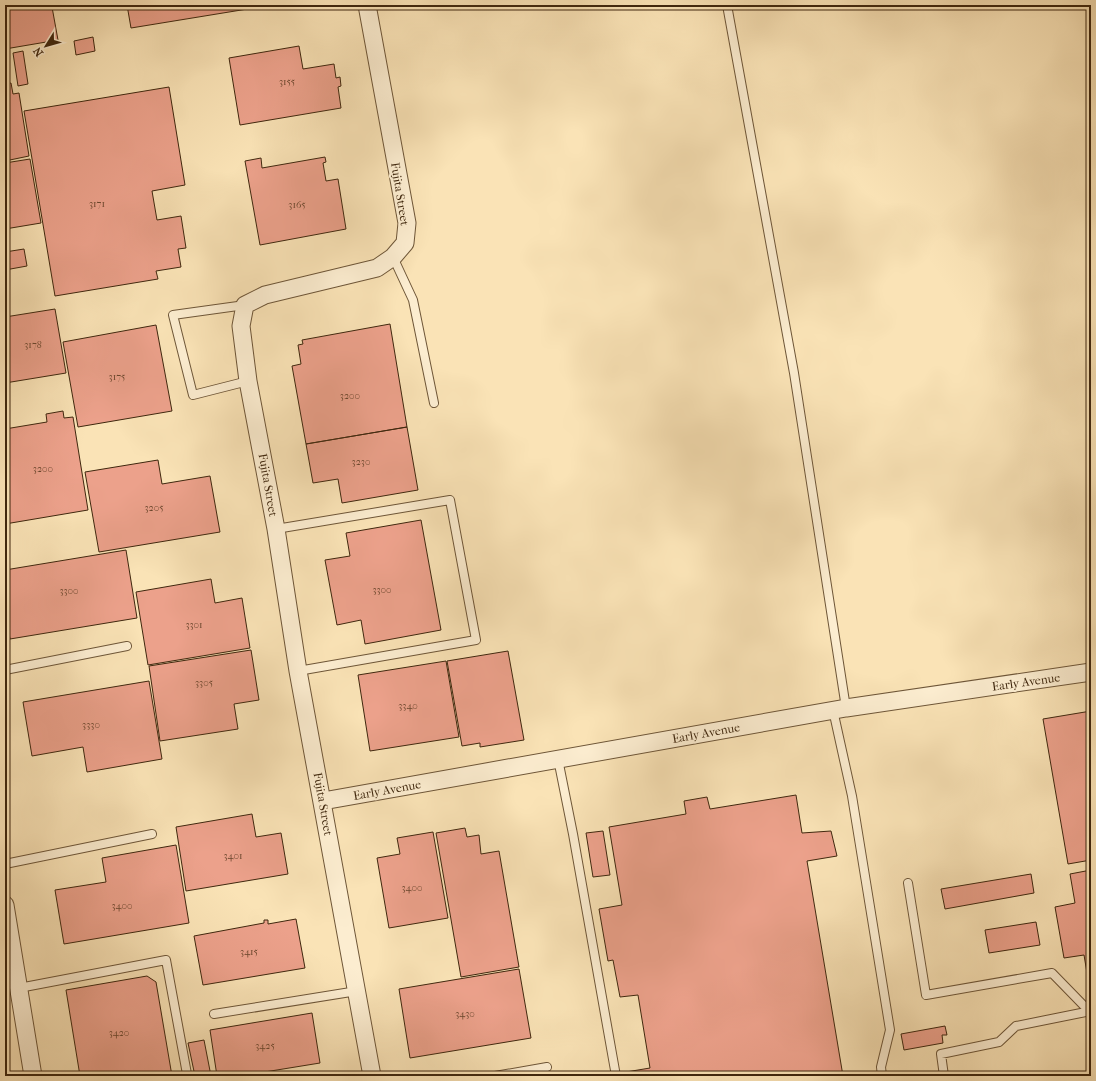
<svg xmlns="http://www.w3.org/2000/svg" width="1096" height="1081" viewBox="0 0 1096 1081" font-family="'IM FELL French Canon',serif">
<style>
.building{fill:#eca18b;stroke:#3f270e}
.lines{fill:none;stroke-linecap:round;stroke-linejoin:round}
.lane-casing{stroke:#6e5638;stroke-width:10}
.street-casing{stroke:#6e5638;stroke-width:19}
.lane{stroke:#fcedd0;stroke-width:8}
.street{stroke:#fcedd0;stroke-width:17}
.labels{text-anchor:middle;dominant-baseline:central;stroke-width:4;stroke-linejoin:round;paint-order:stroke}
.number-label{font-size:10px;fill:#6a462d}
.street-label{font-size:12px;fill:#3f270e;stroke:#fcedd0}
</style>
<rect width="100%" height="100%" fill="#fae3b6"/>
<filter id="stains"><feTurbulence type="fractalNoise" baseFrequency=".005" numOctaves="4"/><feColorMatrix values="0 0 0 0 .2 0 0 0 0 .09 0 0 0 0 .02 0 0 0 .5 -.17"/></filter>
<radialGradient id="worn" r=".72"><stop offset=".6" stop-color="#630" stop-opacity="0"/><stop offset="1" stop-color="#630" stop-opacity=".3"/></radialGradient>
<path class="building" d="M5,5H66L52,7L58,40L5,49Z
M127,5H272L131,28Z
M93,37L95,51L76,55L74,41Z
M299,46L303,69L334,64L336,78L340,77L341,86L338,87L341,108L240,125L229,58Z
M23,51L28,84L18,86L13,53Z
M11,83L13,94L19,93L29,156L5,161V84Z
M169,87L185,185L152,191L157,220L181,216L186,248L178,249L181,267L156,271L158,279L55,296L24,111Z
M325,157L326,162L323,163L326,181L338,179L346,229L260,245L245,161L261,158L262,168Z
M30,159L41,223L5,229V163Z
M24,249L27,266L5,270V252Z
M55,309L66,373L5,383V317Z
M390,324L407,427L306,444L292,366L301,364L298,345L303,344L302,340Z
M156,325L172,411L78,427L63,342Z
M63,411L64,418L73,417L88,510L5,524V429L47,422L46,414Z
M407,427L418,490L342,503L338,479L313,483L306,444Z
M158,460L162,484L210,476L220,532L99,552L85,472Z
M421,520L441,630L365,644L361,620L337,625L325,560L350,556L346,533Z
M126,550L137,618L10,639L5,611V570Z
M211,579L215,603L242,598L250,648L148,665L136,592Z
M251,650L259,700L234,704L238,729L160,741L149,666Z
M508,651L524,740L480,747V743L462,746L447,661Z
M446,661L459,737L370,751L358,675Z
M149,681L162,759L87,772L83,747L32,756L23,702Z
M1091,711V860L1068,864L1043,719Z
M796,795L802,833L831,831L837,856L807,861L843,1076H627L626,1072L650,1068L638,995L620,997L613,960L608,961L599,909L622,905L609,827L686,814L684,801L707,797L710,809Z
M252,814L256,837L281,833L288,874L186,891L176,827Z
M465,828L467,837L479,835L481,854L499,851L519,967L461,977L436,833Z
M603,831L610,875L593,877L586,833Z
M433,832L448,918L389,928L377,858L400,854L397,838Z
M176,845L189,923L64,944L55,890L106,882L102,858Z
M1091,870V990L1090,991L1084,955L1064,958L1055,907L1075,903L1070,874Z
M1031,874L1034,893L945,909L941,889Z
M296,919L305,968L203,985L194,936L264,923V920H268V924Z
M1036,922L1040,945L989,953L985,930Z
M519,969L531,1038L410,1058L399,989Z
M147,976L156,982L172,1076H80L66,990Z
M312,1013L320,1063L240,1076H217L210,1030Z
M945,1026L947,1035H942L943,1043L904,1050L901,1034Z
M204,1040L211,1076H195L188,1043Z"/>
<g class="lines">
<g class="lane-casing">
<path id="lane" d="M727,5L794,373L846,708
M393,257L413,300L434,403
M245,305L173,315L193,395L248,381
M276,529L450,500L476,640L298,671
M5,670L127,646
M833,710L852,796L890,1030L881,1067L882,1076
M558,759L573,834L616,1076
M5,864L152,834
M908,883L926,995L1052,973L1090,1012
M19,988L166,960L187,1074
M214,1014L357,991
M495,1076L547,1067
M944,1076L941,1054L999,1042L1016,1026L1091,1011"/>
</g>
<g class="street-casing">
<path id="street" d="M367,5L407,223L405,243L393,257L377,268L265,295L245,305L241,326L248,381L276,529L298,671L372,1076
M323,801L846,708L1091,672
M5,905L33,1076"/>
</g>
<use href="#lane" class="lane"/>
<use href="#street" class="street"/>
</g>
<g class="labels">
<g class="number-label">
<text x="287" y="82">3155</text>
<text x="97" y="204">3171</text>
<text x="297" y="205">3165</text>
<text x="33" y="345">3178</text>
<text x="117" y="377">3175</text>
<text x="350" y="396">3200</text>
<text x="361" y="462">3230</text>
<text x="43" y="469">3200</text>
<text x="154" y="508">3205</text>
<text x="382" y="590">3300</text>
<text x="69" y="591">3300</text>
<text x="194" y="625">3301</text>
<text x="204" y="683">3305</text>
<text x="408" y="706">3340</text>
<text x="91" y="725">3330</text>
<text x="233" y="856">3401</text>
<text x="412" y="888">3400</text>
<text x="122" y="906">3400</text>
<text x="249" y="952">3415</text>
<text x="465" y="1014">3430</text>
<text x="119" y="1033">3420</text>
<text x="265" y="1046">3425</text>
</g>
<g class="street-label">
<text transform="translate(400 194) rotate(81)">Fujita Street</text>
<text transform="translate(268 485) rotate(80)">Fujita Street</text>
<text transform="translate(1026 682) rotate(-8)">Early Avenue</text>
<text transform="translate(706 733) rotate(-10)">Early Avenue</text>
<text transform="translate(387 790) rotate(-10)">Early Avenue</text>
<text transform="translate(323 804) rotate(80)">Fujita Street</text>
</g>
</g>
<rect width="1096" height="1081" fill="none" stroke="#fae3b6" stroke-width="20"/>
<rect x="6" y="6" width="1084" height="1069" fill="none" stroke="#3f270e" stroke-width="2"/>
<rect x="10" y="10" width="1076" height="1061" fill="none" stroke="#3f270e"/>
<g transform="translate(46 46) rotate(233)" stroke="#fcedd0" stroke-width="3" paint-order="stroke">
<path d="M0-3L7 15L0 10L-7 15Z" fill="#3f270e"/>
<text y="-6" font-size="11" font-weight="bold" text-anchor="middle" fill="#3f270e">N</text>
</g>
<rect width="100%" height="100%" filter="url(#stains)"/>
<rect width="100%" height="100%" fill="url(#worn)"/>
</svg>
